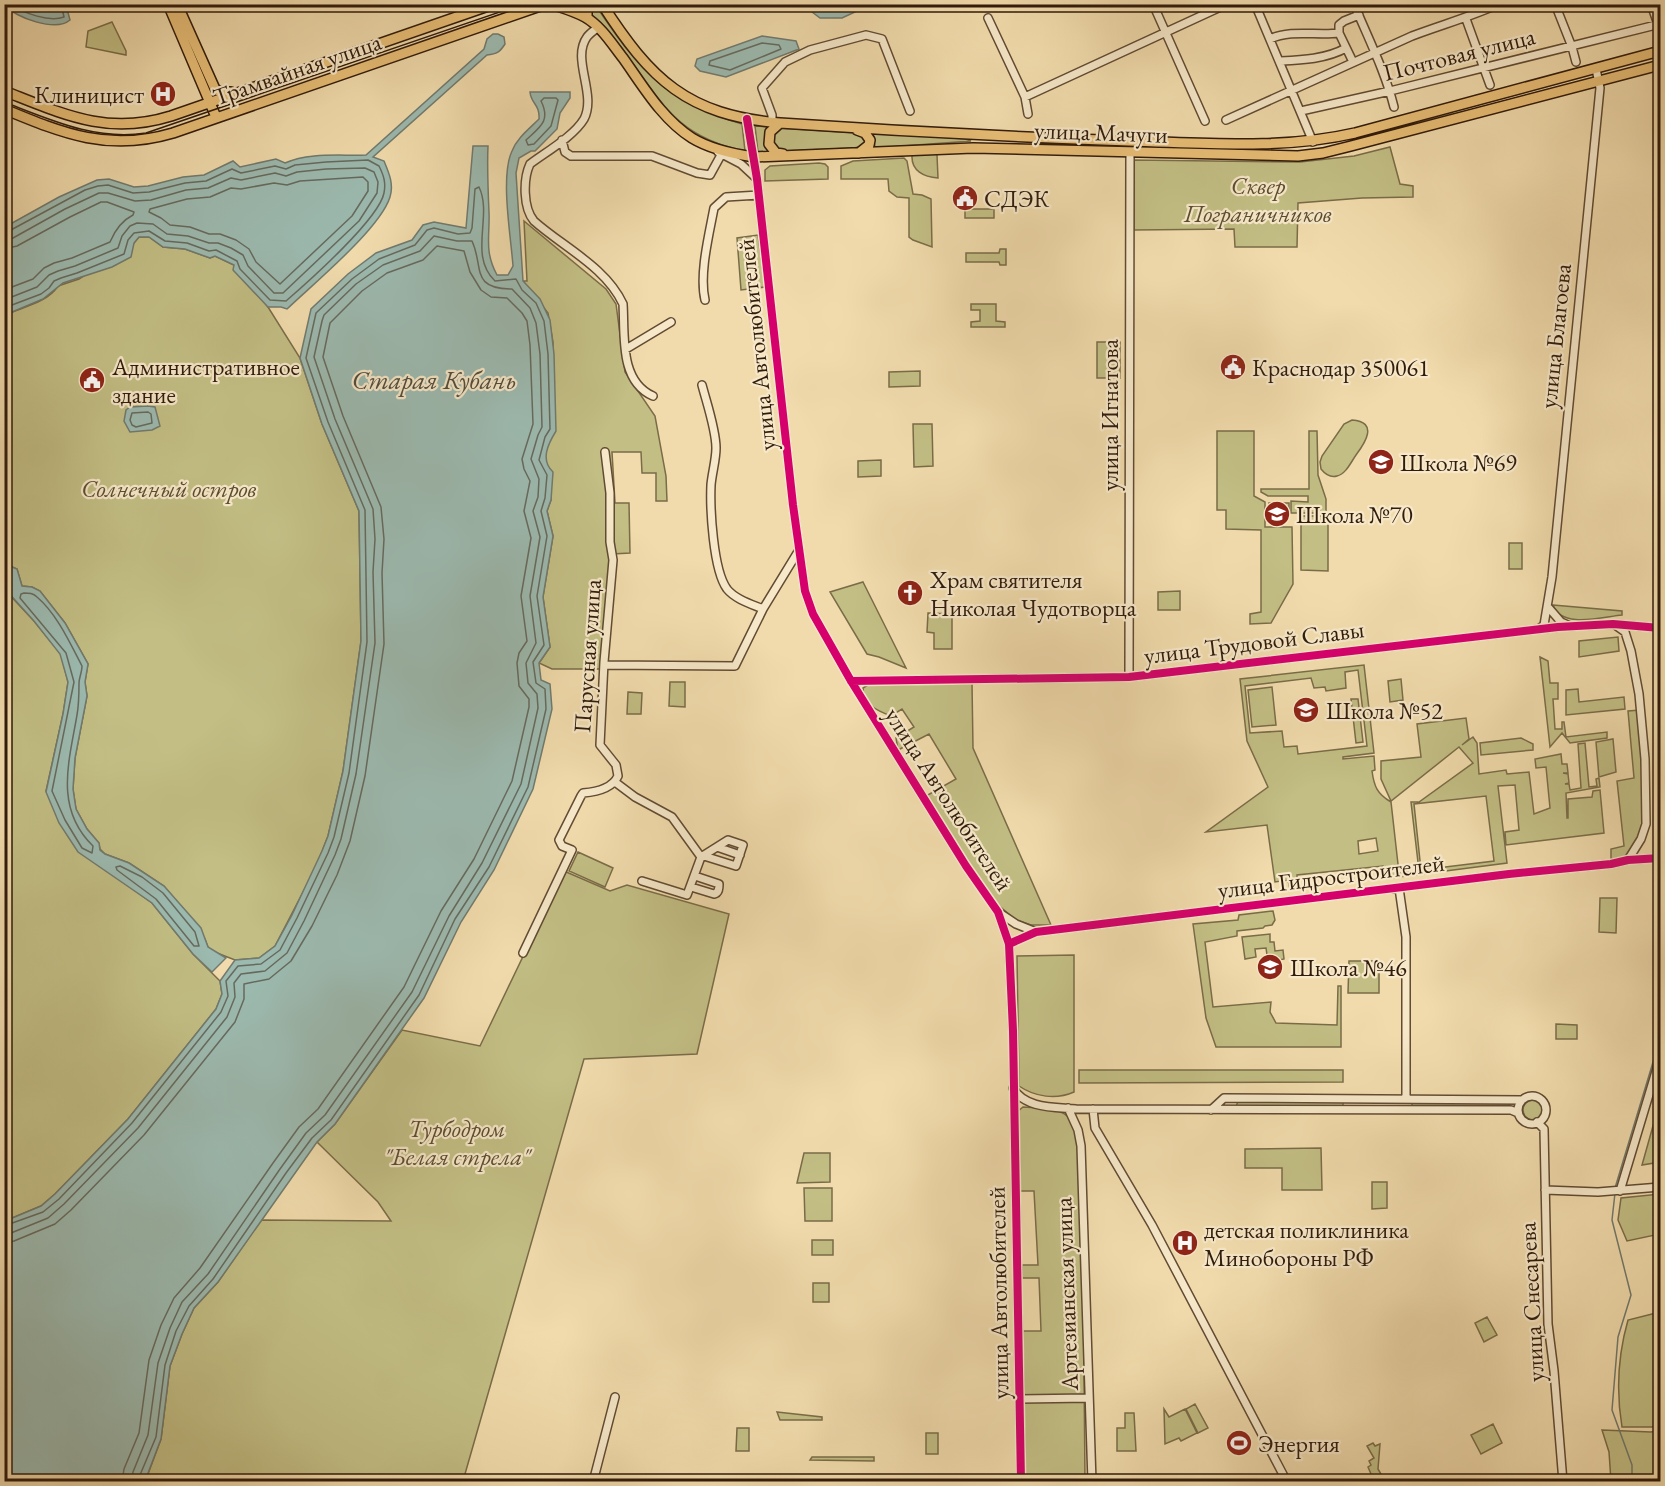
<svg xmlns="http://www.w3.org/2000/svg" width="1665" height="1486" viewBox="0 0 1665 1486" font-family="'EB Garamond',serif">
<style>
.green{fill:#c2be84;stroke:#7a6c48;stroke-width:1.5;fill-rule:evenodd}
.water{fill:#9cbab0;stroke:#717a6e;stroke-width:1.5}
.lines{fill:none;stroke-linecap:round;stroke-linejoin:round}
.shore{stroke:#666a5e;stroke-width:1.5}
.stream{stroke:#717a6e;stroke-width:1.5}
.minor-casing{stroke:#614b33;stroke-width:10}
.major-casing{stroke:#311b0b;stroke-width:12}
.minor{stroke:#f6e8c9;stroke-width:7}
.major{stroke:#e8be76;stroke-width:9}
.tram{stroke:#311b0b;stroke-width:1.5}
.cycleway-casing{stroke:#f6e8c9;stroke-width:11}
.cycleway{stroke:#d6006c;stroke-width:8}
.labels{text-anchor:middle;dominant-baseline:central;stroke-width:4.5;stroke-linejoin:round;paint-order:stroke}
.street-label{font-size:24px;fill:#311b0b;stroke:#f6e8c9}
.poi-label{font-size:24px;fill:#311b0b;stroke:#f6e8c9;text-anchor:start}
.park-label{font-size:24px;font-style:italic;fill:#5c4c2f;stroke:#f6e8c9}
.water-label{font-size:26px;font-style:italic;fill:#514b3d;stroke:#f6e8c9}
</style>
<rect width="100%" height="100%" fill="#f1dbac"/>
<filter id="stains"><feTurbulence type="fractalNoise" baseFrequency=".00333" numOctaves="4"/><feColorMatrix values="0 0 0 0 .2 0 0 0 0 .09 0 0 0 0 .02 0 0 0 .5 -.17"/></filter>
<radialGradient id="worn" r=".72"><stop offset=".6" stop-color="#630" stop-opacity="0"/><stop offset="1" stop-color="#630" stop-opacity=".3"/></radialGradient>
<path class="green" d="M596,6C641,72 663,100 742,124L745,151C679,138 663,105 626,54C615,39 604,24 589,13Z
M112,22L126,51V55L86,47L88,31Z
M755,126L771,127L773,153L758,152Z
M779,128L858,133L863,135L866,142L862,146L854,148L782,151L774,146L773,134Z
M876,132L965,139L971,141L875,148L873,133Z
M1390,147L1400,184L1413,186V197L1362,198L1298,203L1297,247H1235L1234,229L1134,230V160L1300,162L1354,156Z
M935,153L937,155L938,178C924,177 911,171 912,155Z
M904,158L907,161L913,194L922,195L931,199L932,247L913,240L909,237V198L897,197L889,191L888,179H841V166L853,161Z
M819,163L825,164L828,167V179L765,181V170L770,166Z
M965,209H994V218H965Z
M524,221L606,289L616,304L625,372L655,416L666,476L667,501H656V473H642L641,452H612L615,503H629L630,553L612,554L601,669H552L539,663L550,647L543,597L553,536L547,511L551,500L548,467L545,460L553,368V342L548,313L523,281H527Z
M758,235L765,287L741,290L737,238Z
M139,237H149L163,247L185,249L210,258L215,256L234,265L268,307L300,358L322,424L359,511L361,641L343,771L328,836L316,867L275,946L259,958L235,960L212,951L208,947L205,939L190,917L164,886L129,863L105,854L100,849L99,843L87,829L76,809L73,789L75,758L87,696L85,682L88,664L65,623L40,591L32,587L22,586L17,569L5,564V315C22,307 47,303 58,286L79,279L134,243Z
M1000,249H1006V265H1000L999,262H966V253H999Z
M971,304H996V321L1005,322V327H971V322L980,321V310H971Z
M1097,342H1120V378H1097Z
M920,371V386L889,387V372Z
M1352,420C1379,422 1365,443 1356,455C1351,462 1346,474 1337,476C1330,478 1325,474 1321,469L1320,462L1322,456L1344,424Z
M913,424H932L933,466L914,467Z
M1217,431H1254V496L1265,502V527H1292L1293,584L1271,623L1250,624V614L1261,612V530L1226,529V510H1217Z
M1309,431H1317L1318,475L1326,499V513H1291V501L1308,502V496H1268L1261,492V489H1309Z
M881,460V476L858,477V461Z
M1269,503H1289V516H1269Z
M1301,516H1328V571L1301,570Z
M1509,543H1522V569H1509Z
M863,582L906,668L879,657L867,654L830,592Z
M4,589L34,621L61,654L68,682L63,714L46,791L120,880L152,903L193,954L220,981L222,994L216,1009L128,1119L55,1194L41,1206L5,1221Z
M1180,591V610H1158V592Z
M1553,605L1622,611V615C1602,617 1561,629 1553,605Z
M928,613L952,614V649H934V633L927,632Z
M1618,637L1619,651L1579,657V641Z
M1540,657L1548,661L1550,683H1558V699H1553L1555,729H1562V722H1564L1566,737L1607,732V738L1570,743L1562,733L1550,747Z
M1364,665L1374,753L1343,757V759L1374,756L1375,770L1372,771C1374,786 1377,794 1391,802L1399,873L1419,871L1411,802H1419L1473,763L1459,747L1391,801L1381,779V761L1421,757L1417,724L1466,718L1469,739L1462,745L1473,737L1477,743L1479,774L1506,770L1507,774L1529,772L1534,814L1550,808L1546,767L1536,768L1535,759L1561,754L1562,764H1567L1568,773H1563L1568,774L1569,783L1565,784H1569L1570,790L1581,788L1578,744L1585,743L1589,787L1597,786L1596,779L1599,778L1600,787L1566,793L1567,818H1568V799L1592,797L1593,791L1600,790L1604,833L1506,845L1505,832L1519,830L1515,785L1498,786L1507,863L1384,879L1383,866L1297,875L1298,889L1290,890L1288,880L1275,882L1267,825L1206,832L1268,787L1247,741L1240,679ZM1358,670L1367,746L1298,754L1297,746L1284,747L1282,731L1250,733L1245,686L1311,678L1314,688L1325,687L1326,691L1346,688L1345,672ZM1486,796L1494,861L1421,870L1414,804ZM1376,838L1378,851L1359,854L1358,841Z
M1401,679L1403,700L1390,702L1388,681Z
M670,682H685V707L669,706Z
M871,683H972L973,748L1051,925H1031L1016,920L991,899L926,796L956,779L929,734L898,750L896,738L914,727L902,709L891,716C878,711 863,705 863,688Z
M1272,687L1276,725L1252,727L1248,690Z
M1578,689L1579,702L1624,697L1625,709L1566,715V690Z
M628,692L642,693L641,714H627Z
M1351,699H1358L1363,742L1356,743Z
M1640,710L1644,786L1643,833L1630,856L1611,860V849L1624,846L1617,781L1634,778L1628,711Z
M1521,738L1533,744V750L1481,755L1480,743Z
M1613,739L1616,772L1599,777L1596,742Z
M578,852L613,868L605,887L569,871Z
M564,871L610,891L627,885L729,914L697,1054L584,1059L463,1481L145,1482L161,1439L170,1366L182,1334L194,1308L218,1282L261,1220L391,1221L378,1202L317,1142L335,1124L402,1030L480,1046Z
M1600,898H1617L1616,933L1599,932Z
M1273,911L1275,920L1272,925L1265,926L1263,928L1237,931V936L1205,942L1213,1007L1271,1002L1270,1012L1276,1023L1337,1025L1338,986H1341V1047H1216L1206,1018L1193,924L1238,920L1239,915Z
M1270,934V942H1274L1275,951L1283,950L1284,959L1279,960V969H1269L1266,948L1255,949L1256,957L1245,959L1242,937Z
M1074,955V1092C1056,1100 1035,1097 1019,1086L1017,956Z
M1349,961H1379V993H1348Z
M1556,1024L1577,1025V1039H1556Z
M1079,1070H1343V1082L1079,1083Z
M1523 1110a10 10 0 1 1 20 0a10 10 0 1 1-20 0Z
M1238,1101H1343V1108L1236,1107Z
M1509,1101V1107L1412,1106V1102Z
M1660,1101V1162L1642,1165Z
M1023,1107C1066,1110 1074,1109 1082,1154L1085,1481H1025L1023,1331H1041L1039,1278H1022V1265H1038L1034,1191H1020L1017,1112Z
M1321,1148L1322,1190H1282V1168H1245V1149Z
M804,1153H830V1182L797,1183Z
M1372,1182H1387V1208L1372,1209Z
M804,1188H832V1221H805Z
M1660,1194V1234L1627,1241L1618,1220L1621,1198Z
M812,1240H833V1255H812Z
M813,1283H829V1302H813Z
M1660,1312V1425L1652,1427H1622C1616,1391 1618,1355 1628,1320Z
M1487,1317L1497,1335L1484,1342L1475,1323Z
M1195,1404L1208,1428L1198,1433L1186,1409Z
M1164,1409L1169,1417L1185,1409L1197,1433L1181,1441L1179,1438L1165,1444Z
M777,1412L822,1417V1420H780Z
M1125,1413H1134L1136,1451H1117V1428H1125Z
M1493,1424L1502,1443L1481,1454L1471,1435Z
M737,1428H749V1451H736Z
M1602,1430L1651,1432L1660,1430V1481H1611L1609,1452Z
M926,1433H938V1454H926Z
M1373,1443L1375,1446L1380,1444L1378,1469L1385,1481H1379L1377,1479L1374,1481L1368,1467L1371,1465L1369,1461L1374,1458L1367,1446Z
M812,1457H874V1461L810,1460Z"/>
<path class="water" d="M5,5H66L70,20C56,32 15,18 5,5Z
M803,5H870L842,18H820Z
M493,34H498L504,37L505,44C500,52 497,54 487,55L373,157L384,161C389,173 394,184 390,197C380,229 313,284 287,309L281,307H268L233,270L234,265L215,256L210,258L185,249L163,247L149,237H139L134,243L131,257L112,267L63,283L43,299L5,315V227L59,197L97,180L109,179L134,187L148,186L183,177L204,175L233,161L240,167L276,159L285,163C309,152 340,156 366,155L484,49L487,39Z
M762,36L796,41L799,49L726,77L700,71L695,66L697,59Z
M530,92H570V98L560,113L557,129L535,151H531L519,158L516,173L523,281L540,299L550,320L554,354L556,431C548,444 540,460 553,472L551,500L547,511L553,536L543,597L550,647L539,663L541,680L550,684L552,709L533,789L494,870L461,922L424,998L335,1124L317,1142L218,1282L194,1308L182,1334L170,1366L161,1439L145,1481H5V1221L41,1206L55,1194L128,1119L216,1009L222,994L220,981L235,960L259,958L275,946L292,915L322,851L328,836L343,771L361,641L359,511L322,424L300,358L311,309L348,274L376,253L412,240L423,225L434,222L466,228L473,146H488C487,168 488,190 489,212C490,237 484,251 497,275H508L513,266C511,237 500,176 512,151C517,138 529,129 539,119C540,104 531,104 530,92Z
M148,406L155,407L160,426L152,430L130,432L124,421L126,410L130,407Z
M5,564L17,569L22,586L32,587L40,591L65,623L88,664L85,682L87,696L75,758L73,789L76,809L87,829L99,843L100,850L105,854L129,863L164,886L201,928L208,947L226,958L212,972L193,954L152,903L78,852L59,823L46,792L63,714L68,682L60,654L34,621L5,589Z"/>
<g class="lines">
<path class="shore" d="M13,4C23,14 50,22 64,17L61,4
M762,43L779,45L781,49L730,70L709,65L710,61Z
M544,98H556L558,100L551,126L534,144L528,145L526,140C540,127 551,121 541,101Z
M363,177L368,182V191L352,216L280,284L256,262L249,249L236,240L220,234H209L190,227L170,225L161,218L149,212L150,209L187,199L210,197L231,188L241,189L274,183L287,185L300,181Z
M4,232L9,231L85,190L98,186L108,185L133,193L149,192L185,183L206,181L232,169L241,173L275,166L286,169L295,165L326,162L368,160L379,166C384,176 386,183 384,193C379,219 308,282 286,301L270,300L240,269L237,261L216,250L209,251L187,243L165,241L149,231L134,233L128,240L124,254L77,273L61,278L54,281L49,288L41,294L4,308
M4,240L13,238L65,209L99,193H108L135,201L151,200L186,190L208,188L231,178L241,180L275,173L286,176L297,172L326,169L365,168L374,172L378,182L377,193L359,221L283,293H274L248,266L243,255L231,248L218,243H209L188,236L167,234L153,224L137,223L130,226L122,236L118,248L75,266L58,271L49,275L37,287L4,300
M4,249L17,246L70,217L101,202H107L134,212L133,215C121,221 115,230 110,242L72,258L54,263L44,268L33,279L4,290
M148,412L151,414L152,423L136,427L132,425L130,420L132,413Z
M24,593C29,593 33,593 37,597C57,614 70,643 82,666C82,672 79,678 79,683C79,694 79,704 77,715C69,762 54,808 93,846L92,853L82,848L65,820L52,791L74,682L66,653L20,598L21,594Z
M120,866L142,877L163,893L195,932L199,946H194L156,899L117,870L116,867Z
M4,1226L43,1212L59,1199L132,1123L221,1012L228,996L226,981L238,966L261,964L280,950L297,918L328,853L334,837L349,773L367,642L365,510L328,422L306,358L316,313L352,279L379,259L415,245L427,230L434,228L458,234L470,233L472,228L475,189L479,187C493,216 468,255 495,281L516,279L522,290L536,303L544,321L548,354L550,429L545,437L539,460L547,475L545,498L541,511L547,536L537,596L544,645L533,662L536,683L545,689L546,709L528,787L489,867L455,919L419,995L331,1120L312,1138L286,1173L213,1279L189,1306L176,1331L165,1365L156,1437L140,1475L139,1482
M4,1234L11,1233L48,1218L64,1204L138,1128L227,1017L235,997L234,983L241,974L265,971L287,953L304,921L335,855L341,839L356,774L375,643L373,572L375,539L373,509L335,419L314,357L322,321L324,315L356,284L383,265L420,251L434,236L457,241H472C484,267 470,289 512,289L530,308L536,323L540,354L542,427L538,435L531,459L539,479L538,497L533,511L540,537L530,596L536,643L526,663L528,683L537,694L538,708L521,784L482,863L449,916L412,992L325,1115L306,1133L280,1169L208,1274L182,1302L170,1328L158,1363L148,1435L133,1472L131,1482
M4,1243L14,1241L55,1224L71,1210L144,1135L235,1022L244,999V984L269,979L291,961L312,926L337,875L350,841L365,776L384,644L382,573L384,539L381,507L343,416L323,357L330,323L362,291L387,273L423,260L437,246L464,251L470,272L481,290L491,297L507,298L522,313L527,321L530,345L533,424L522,459L524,469L530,481L524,511L531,538L521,596L527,641L519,653L517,663L519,686L529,699V707L512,781L474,859L441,911L404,987L318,1109L299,1127L273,1163L200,1268L174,1298L161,1325L149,1360L139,1433L124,1469L122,1482"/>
<path class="stream" d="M1615,1188L1660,1039
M1615,1193L1612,1220L1631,1295L1618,1337L1612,1410L1632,1465V1482"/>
<g class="minor-casing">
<path id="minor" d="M1153,4L1205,121
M1255,4L1313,142
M1354,4C1368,38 1385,71 1394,107
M1555,4L1572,47L1576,62
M1651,4L1660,30
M988,18L1025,97L1028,114
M1466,19L1490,85
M598,27C595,30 590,33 587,37C571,59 597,94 584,119C574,136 546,152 530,164C523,179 523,208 534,221C563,247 606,267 623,304C625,335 619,381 653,396
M1339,33V25L1344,21L1359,15
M1270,39C1291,29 1317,36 1339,33L1353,62
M1280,61C1302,60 1326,59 1346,48
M1025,97L1227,4
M1301,111L1390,91L1660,24
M747,119L757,179L793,505L805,591L813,614L851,681L966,866L998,912L1009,944L1013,1031L1021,1482
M1226,120L1412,36C1441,25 1470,17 1499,4
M772,122V115L762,88L785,62L810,50L866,35L882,39L910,111
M562,140L565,152L571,156H652L697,173L710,175L721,155
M718,152L741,164L755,177
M705,300C699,274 709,235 714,208L726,197L759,195
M626,349L671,322
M702,385C707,404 716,430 716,448C716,460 712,473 711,485C710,508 713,570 727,589C735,599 751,604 763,609
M1548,607L1561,622L1568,625
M1615,625L1625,632L1631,651L1639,694L1645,759L1646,824L1641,839L1628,860
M1540,628L1544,625L1552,577L1600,88L1596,69
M604,665L735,666L763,609L799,550
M1129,677L1130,153
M851,681L1129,677L1558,627L1613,624L1660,628
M615,782L635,797L672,817L701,857L728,840L743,845L736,866L704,856
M717,847L740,855
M642,881L687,895L701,857
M691,887L714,894C719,893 719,888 719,884L695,876
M1399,888L1406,937V1099
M1001,914L1016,924L1036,932
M1009,944L1036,932L1509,874L1611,864L1628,860L1660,858
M523,953L572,850L562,846L559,840L581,796L583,793C596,792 612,789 618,776L616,765L600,745L604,662L613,560L610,542V493L605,452
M1013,1088C1025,1109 1055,1107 1076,1109L1511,1110L1518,1113
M1518 1110a14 14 0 1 1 28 0a14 14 0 1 1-28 0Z
M1068,1108L1078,1130L1081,1146L1092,1482
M1093,1109L1095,1128L1152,1225L1287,1482
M1211,1110L1224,1098L1522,1100
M1537,1122L1544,1129L1548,1324L1554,1371L1563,1482
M1545,1190L1598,1192L1660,1187
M1620,1191L1660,1058
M1020,1399L1088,1398
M593,1482L615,1397"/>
</g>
<g class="major-casing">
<path id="major" d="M168,4L216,117
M177,4L215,89L220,92H231
M551,4C563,8 574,11 585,17C601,26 612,44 623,58C643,86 662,119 692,138C710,149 733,154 754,157L973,148L1298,156L1323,153L1351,146L1660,65
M602,4C651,80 687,115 780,123C897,131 1013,137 1129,141C1205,143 1281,150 1355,133L1660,51
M587,18V8L590,4
M4,91C63,114 107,136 171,116L494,4
M4,109C64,134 109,152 173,133L546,4
M780,123L770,132L769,144L776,153L783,154
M857,130L865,133L870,140L869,145L859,153"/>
</g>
<use href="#minor" class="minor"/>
<use href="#major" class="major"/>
<path class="tram" d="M4,102C51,120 96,141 146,133L523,4"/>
<g class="cycleway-casing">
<path id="cycleway" d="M747,119L757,179L793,505L805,591L813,614L851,681L966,866L998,912L1009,944L1013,1031L1021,1482
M851,681L1129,677L1558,627L1613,624L1660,628
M1009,944L1036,932L1509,874L1611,864L1628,860L1660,858"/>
</g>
<use href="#cycleway" class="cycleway"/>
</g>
<defs>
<g id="hospital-disc" transform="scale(1.35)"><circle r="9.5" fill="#8f2418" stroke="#f6e8c9"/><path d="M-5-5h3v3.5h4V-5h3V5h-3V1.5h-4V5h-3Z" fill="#fff"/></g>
<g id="civic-disc" transform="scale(1.35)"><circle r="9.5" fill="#8f2418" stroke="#f6e8c9"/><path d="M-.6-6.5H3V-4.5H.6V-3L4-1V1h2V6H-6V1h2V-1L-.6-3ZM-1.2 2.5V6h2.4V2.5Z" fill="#fff"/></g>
<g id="school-disc" transform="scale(1.35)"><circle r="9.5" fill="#8f2418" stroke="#f6e8c9"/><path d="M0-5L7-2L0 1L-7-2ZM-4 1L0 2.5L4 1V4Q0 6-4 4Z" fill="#fff"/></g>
<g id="church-disc" transform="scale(1.35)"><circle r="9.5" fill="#8f2418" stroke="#f6e8c9"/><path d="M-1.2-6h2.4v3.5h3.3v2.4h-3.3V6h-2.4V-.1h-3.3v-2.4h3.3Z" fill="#fff"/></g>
<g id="stadium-disc" transform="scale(1.35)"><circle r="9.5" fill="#8f2418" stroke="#f6e8c9"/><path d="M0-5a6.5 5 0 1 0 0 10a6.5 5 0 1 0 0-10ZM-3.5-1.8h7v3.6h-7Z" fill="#fff"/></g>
</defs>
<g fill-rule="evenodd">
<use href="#hospital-disc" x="163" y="94"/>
<use href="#civic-disc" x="965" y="198"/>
<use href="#civic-disc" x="1233" y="367"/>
<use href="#civic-disc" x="92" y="380"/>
<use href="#school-disc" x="1381" y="462"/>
<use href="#school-disc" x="1277" y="514"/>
<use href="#church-disc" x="910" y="593"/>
<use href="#school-disc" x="1306" y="710"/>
<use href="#school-disc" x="1270" y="967"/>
<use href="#hospital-disc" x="1185" y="1243"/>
<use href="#stadium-disc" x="1239" y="1443"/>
</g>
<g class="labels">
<g class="street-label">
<text transform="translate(1459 54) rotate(-14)">Почтовая улица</text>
<text transform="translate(297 69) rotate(-19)">Трамвайная улица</text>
<text transform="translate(1101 132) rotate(2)">улица Мачуги</text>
<text transform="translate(1555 336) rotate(-84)">улица Благоева</text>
<text transform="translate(756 345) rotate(-96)">улица Автолюбителей</text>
<text transform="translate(1109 415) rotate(-90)">улица Игнатова</text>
<text transform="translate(1254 642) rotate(-7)">улица Трудовой Славы</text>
<text transform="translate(587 656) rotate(-86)">Парусная улица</text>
<text transform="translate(949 799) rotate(57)">улица Автолюбителей</text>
<text transform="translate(1331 876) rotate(-7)">улица Гидростроителей</text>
<text transform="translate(998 1293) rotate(-91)">улица Автолюбителей</text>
<text transform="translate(1066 1294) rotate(-92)">Артезианская улица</text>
<text transform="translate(1531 1302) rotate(-93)">улица Снесарева</text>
</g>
<g class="poi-label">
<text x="144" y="94" text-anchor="end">Клиницист</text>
<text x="984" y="198">СДЭК</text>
<text x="112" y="366">Административное<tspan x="112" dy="28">здание</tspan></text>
<text x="1252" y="367">Краснодар 350061</text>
<text x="1400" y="462">Школа №69</text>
<text x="1296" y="514">Школа №70</text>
<text x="930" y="579">Храм святителя<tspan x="930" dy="28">Николая Чудотворца</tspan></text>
<text x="1326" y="710">Школа №52</text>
<text x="1290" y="967">Школа №46</text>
<text x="1204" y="1229">детская поликлиника<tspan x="1204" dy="28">Минобороны РФ</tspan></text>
<text x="1258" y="1443">Энергия</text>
</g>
<g class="park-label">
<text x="1258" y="185">Сквер<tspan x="1258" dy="28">Пограничников</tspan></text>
<text x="169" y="488">Солнечный остров</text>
<text x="457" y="1128">Турбодром<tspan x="457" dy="28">"Белая стрела"</tspan></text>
</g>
<g class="water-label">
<text x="434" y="380">Старая Кубань</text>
</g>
</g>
<rect width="1665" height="1486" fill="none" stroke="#f1dbac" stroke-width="24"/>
<rect x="6" y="6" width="1653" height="1474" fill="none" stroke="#311b0b" stroke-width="3"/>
<rect x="12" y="12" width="1641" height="1462" fill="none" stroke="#311b0b" stroke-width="1.5"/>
<rect width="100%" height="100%" filter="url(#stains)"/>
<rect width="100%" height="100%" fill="url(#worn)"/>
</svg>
